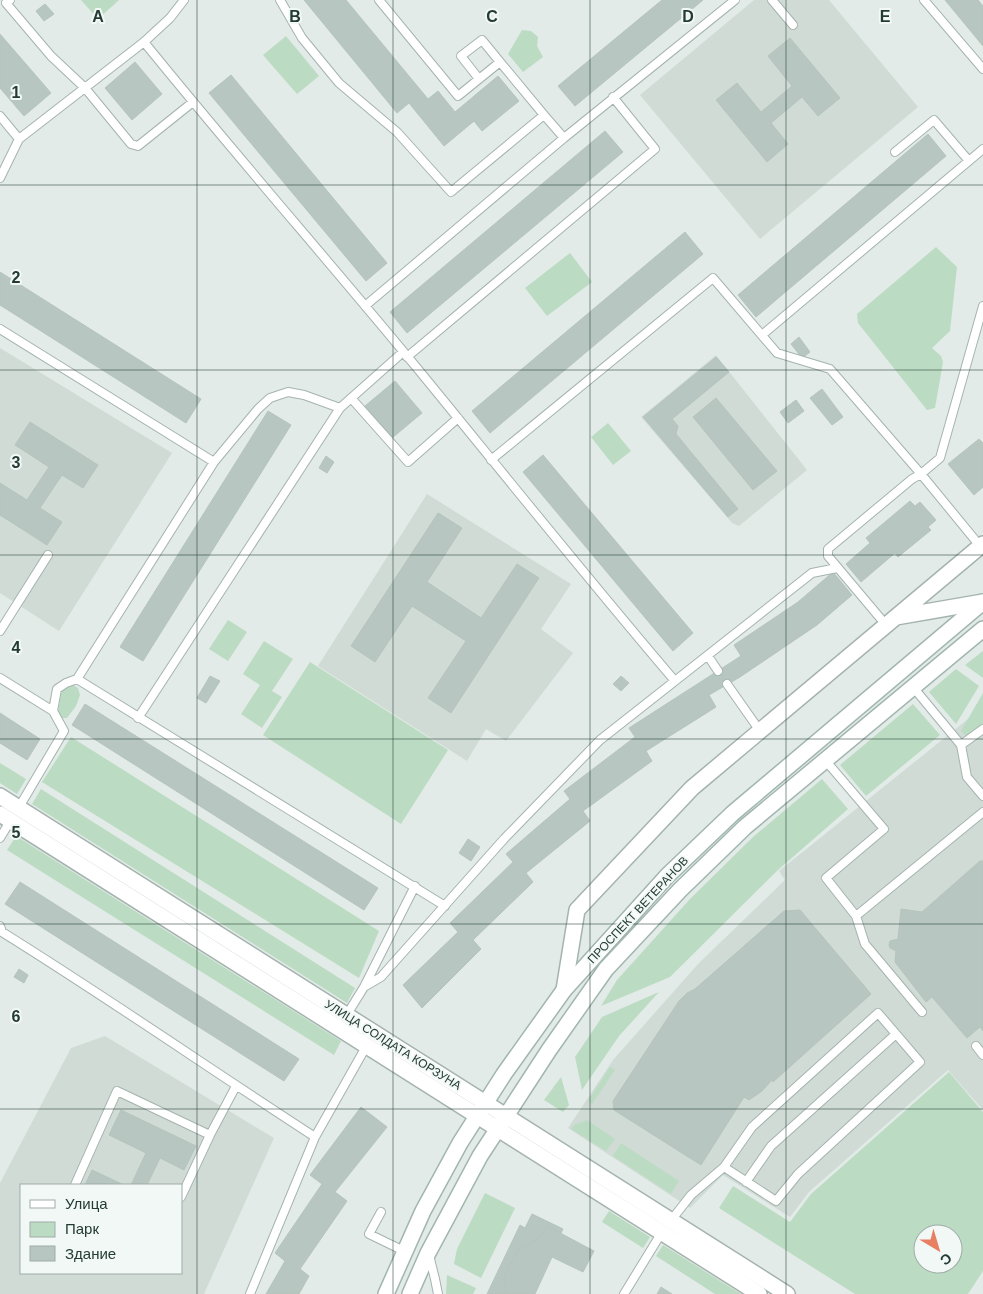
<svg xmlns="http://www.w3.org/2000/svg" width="983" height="1294" viewBox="0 0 983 1294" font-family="Helvetica,sans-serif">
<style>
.built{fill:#d0dbd6;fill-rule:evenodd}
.green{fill:#bcdbc3;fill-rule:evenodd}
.building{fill:#b7c6c0;stroke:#b5c4bd}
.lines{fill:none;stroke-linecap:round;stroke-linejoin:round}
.service-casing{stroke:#a5b3ae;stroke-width:10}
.minor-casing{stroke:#a5b3ae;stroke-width:18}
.tertiary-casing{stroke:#a5b3ae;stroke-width:18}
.secondary-casing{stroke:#a1b6ae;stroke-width:18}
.service{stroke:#fff;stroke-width:8}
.minor{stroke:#fff;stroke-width:15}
.tertiary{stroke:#fff;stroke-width:15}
.secondary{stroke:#fff;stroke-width:15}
.grid{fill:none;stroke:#233b34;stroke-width:1;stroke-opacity:0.55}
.labels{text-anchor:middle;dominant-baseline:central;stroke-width:4;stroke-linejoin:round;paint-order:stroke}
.street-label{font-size:12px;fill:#233b34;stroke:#f2f8f5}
.grid-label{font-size:16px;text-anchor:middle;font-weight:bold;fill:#233b34;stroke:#f2f8f5;stroke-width:4;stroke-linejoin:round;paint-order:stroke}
</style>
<rect width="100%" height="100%" fill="#e2ebe7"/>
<path class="built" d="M754,0H829L918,107L760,239L640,95Z
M0,348L172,453L59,631L0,593Z
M716,355L807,470L739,526L732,523L641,417Z
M427,494L571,584L541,629L573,653L506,741L486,729L467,761L318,666Z
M983,707V1110L948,1070L809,1192L790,1217L723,1175L690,1208L568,1128L613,1060L698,964L785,880L779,871Z
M105,1036L274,1138L204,1294H0V1183L71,1048ZM21,1185H181V1273H21Z"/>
<path class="green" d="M81,0H119L98,19Z
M522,30L531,31L538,37L537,46L543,57L523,72L508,54Z
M286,36L319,76L297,94L263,55Z
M936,247L957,267L950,331L932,348L941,356L943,362L935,408L927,410L858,323L857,314Z
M570,253L592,282L547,316L525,288Z
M608,423L631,451L613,465L591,437Z
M228,620L247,632L228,661L209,649Z
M264,641L293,659L272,691L282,697L262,728L241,714L260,685L243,674Z
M983,651V678L965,665Z
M310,662L448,750L401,824L263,735Z
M956,669L979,686L956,724L929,692Z
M71,684L78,688L80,695L76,706L67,718H62L58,713L62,688Z
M983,693V724L967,737L961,731Z
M913,704L940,735L866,796L840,765Z
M71,737L379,931L359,978L42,782Z
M0,763L26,779L17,794L0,783Z
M822,779L848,809L778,870L670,977L601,1006L617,980L690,899L753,837Z
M41,789L355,988L347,1003L32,804Z
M16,836L341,1041L334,1055L7,850Z
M659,992L619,1036L582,1090L575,1057L602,1017Z
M610,1067L615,1070L592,1104L588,1101Z
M949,1072L983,1112V1271L968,1294H855L719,1208L733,1186L790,1222L811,1194ZM923,1234H953V1264H923Z
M561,1077L569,1105L563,1112L544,1100Z
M587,1120L615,1139L606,1151L571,1129L574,1125Z
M621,1143L679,1181L671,1194L613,1156Z
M485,1193L515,1208L481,1278L454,1264L457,1249Z
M609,1211L650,1237L643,1248L602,1222Z
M663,1245L741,1294H715L656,1256Z
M447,1275L476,1288L473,1294H446Z"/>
<path class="building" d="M304,0H346L428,99L438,91L455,112L498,76L519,101L482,131L474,121L444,146L409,103L397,113Z
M662,0H703L575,106L558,86Z
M945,0H978L983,6V46Z
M45,4L54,14L44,21L36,11Z
M0,34L51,93L24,116L0,88Z
M790,38L840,98L818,116L802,97L771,123L788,144L767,162L716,100L737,83L761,112L792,86L768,56Z
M135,62L162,94L132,120L105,88Z
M231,75L387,263L366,281L209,93Z
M605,131L623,152L407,333L390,312Z
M928,134L946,156L756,317L738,295Z
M685,232L703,254L490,433L472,411Z
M0,272L201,399L186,423L0,305Z
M799,337L810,352L802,358L791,344Z
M716,357L729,372L672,419L678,426L676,434L738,509L728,517L643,417Z
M395,381L422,413L392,438L365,406Z
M822,389L843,417L832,425L810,398Z
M716,398L777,471L753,490L693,417Z
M796,400L804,411L788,423L780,412Z
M268,411L291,425L143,661L120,647Z
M30,422L98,465L83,488L62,475L40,508L62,522L47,545L0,515V483L27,500L49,467L15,445Z
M979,439L983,443V487L974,495L948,464Z
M543,455L693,633L673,651L523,472Z
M326,456L334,462L327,473L319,468Z
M910,501L915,506L920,502L936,520L928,527L931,530L898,557L895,553L861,582L846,564L870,543L866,538Z
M438,513L462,528L427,582L481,618L517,564L539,578L451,713L428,698L466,641L412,606L375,662L351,646Z
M833,572L852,595L817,625L740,677L709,695L716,707L646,751L652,761L583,811L590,821L526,873L533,882L473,940L481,949L422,1008L403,985L458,932L450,923L513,862L506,854L570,799L564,791L635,737L629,728L741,656L734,645L798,602Z
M210,676L220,681L206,703L197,698Z
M621,676L629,683L621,691L613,684Z
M85,704L378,888L364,910L72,725Z
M0,713L40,739L27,760L0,743Z
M468,839L480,847L471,861L459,853Z
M980,861H983V1031L980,1027L967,1038L932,997L926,1002L895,962L896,951L890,948L889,945L890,941L898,939L901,909L922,912Z
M20,882L299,1059L284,1081L5,904Z
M800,910L871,994L773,1082L772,1080L762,1091L749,1100L744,1097L701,1165L614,1110L613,1101L679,1001L687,993L695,989L784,911Z
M19,969L28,975L24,983L14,977Z
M361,1107L387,1127L335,1192L347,1201L300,1269L309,1276L299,1294H266L285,1261L275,1253L322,1184L310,1175Z
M121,1110L196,1146L184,1170L160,1158L147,1185H131L146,1153L109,1135Z
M92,1170L124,1185H85Z
M532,1214L563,1229L561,1233L547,1226L540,1238L517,1251L504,1277L506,1294H487L520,1225L525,1228Z
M547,1226L594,1251L583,1272L552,1257L535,1294H506L504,1277L517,1251L540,1238Z
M661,1287L672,1294H657Z"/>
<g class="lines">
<g class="service-casing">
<path id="service" d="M10,0L6,3L51,56L85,88L131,144L138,146L193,102
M184,0L170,18L144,42C233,152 327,259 417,368C503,473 587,578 675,681
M280,0L302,38L339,83L397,132L451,192L544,115L500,62L458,96L379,0
M772,0L793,25
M924,0L983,69
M479,79L461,56L482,40L500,62
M544,115L564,138L735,0
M0,116L19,139
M895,152L934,120L969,161
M0,178L19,139L144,42
M365,306L564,138
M0,329L214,462
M762,335L983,149
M403,352L340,408L304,395L288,392L270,398L258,409L214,462L77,679L445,906
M407,357L655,149L613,97
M351,398L408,462L458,418
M491,460L713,278L777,353L830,369L921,474L912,479L828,549V556L886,625
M980,546L921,474L940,458L983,306
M0,631L48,555
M708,656L718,671
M0,678L53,711
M727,684L760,731
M913,687L961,745L967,777L983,796
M138,718L340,408
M961,745L983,729
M825,760L884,829L826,878L856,916L983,812
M18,809L64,731L53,711L57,689L66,683L77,679
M0,838L12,818
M856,916L865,944L922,1012
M0,926L2,932C108,998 210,1069 315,1137
M364,987L415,886
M346,1016L364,987L381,977L504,839L600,740L812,573L837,568
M976,1046L983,1055
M746,1182L771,1146L896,1034
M75,1185L117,1091L210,1135
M181,1197L210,1135L236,1086
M381,1212L369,1234L404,1251
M669,1223L691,1195L724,1167L752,1127L878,1013L920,1062L798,1174L776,1201L724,1167
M429,1255L435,1279L438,1294
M250,1294L315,1137L367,1045
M624,1294L662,1232"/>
</g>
<g class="minor-casing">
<path id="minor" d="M896,617L983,602
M564,990L577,910L692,788L983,544"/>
</g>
<g class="tertiary-casing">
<path id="tertiary" d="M0,796L787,1294
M0,814L759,1294"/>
</g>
<g class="secondary-casing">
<path id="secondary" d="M386,1294L423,1211L460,1143L504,1074L564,990L667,876L733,813L983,602
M410,1294L428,1253L480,1156L549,1050L606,969L680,890L745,827L983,629"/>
</g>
<use href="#service" class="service"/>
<use href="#minor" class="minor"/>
<use href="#tertiary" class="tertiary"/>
<use href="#secondary" class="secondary"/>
</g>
<path class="grid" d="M197,0V1294M393,0V1294M590,0V1294M786,0V1294M0,185H983M0,370H983M0,555H983M0,739H983M0,924H983M0,1109H983"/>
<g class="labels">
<g class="street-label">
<text transform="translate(638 910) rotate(-47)">ПРОСПЕКТ ВЕТЕРАНОВ</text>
<text transform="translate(393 1045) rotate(32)">УЛИЦА СОЛДАТА КОРЗУНА</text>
</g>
</g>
<g class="grid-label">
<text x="98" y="22">A</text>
<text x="295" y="22">B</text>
<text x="492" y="22">C</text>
<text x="688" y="22">D</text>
<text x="885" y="22">E</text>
<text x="16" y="98">1</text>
<text x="16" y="283">2</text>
<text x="16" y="468">3</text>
<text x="16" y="653">4</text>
<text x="16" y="838">5</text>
<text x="16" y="1022">6</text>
</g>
<rect x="20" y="1184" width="162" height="90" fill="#f2f8f5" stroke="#9faca8"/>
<rect x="30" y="1200" width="25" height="8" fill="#ffffff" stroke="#9faca8"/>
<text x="65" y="1209" font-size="15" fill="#233b34">Улица</text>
<rect x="30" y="1222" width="25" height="15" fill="#bcdbc3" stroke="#9faca8"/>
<text x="65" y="1234" font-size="15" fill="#233b34">Парк</text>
<rect x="30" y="1246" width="25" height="15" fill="#b7c6c0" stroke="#9faca8"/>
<text x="65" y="1259" font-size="15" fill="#233b34">Здание</text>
<g transform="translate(938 1249) rotate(142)"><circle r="24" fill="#f2f8f5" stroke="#9faca8"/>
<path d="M0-4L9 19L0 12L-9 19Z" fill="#e97f62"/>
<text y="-8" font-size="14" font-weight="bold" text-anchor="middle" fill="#233b34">С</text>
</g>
</svg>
